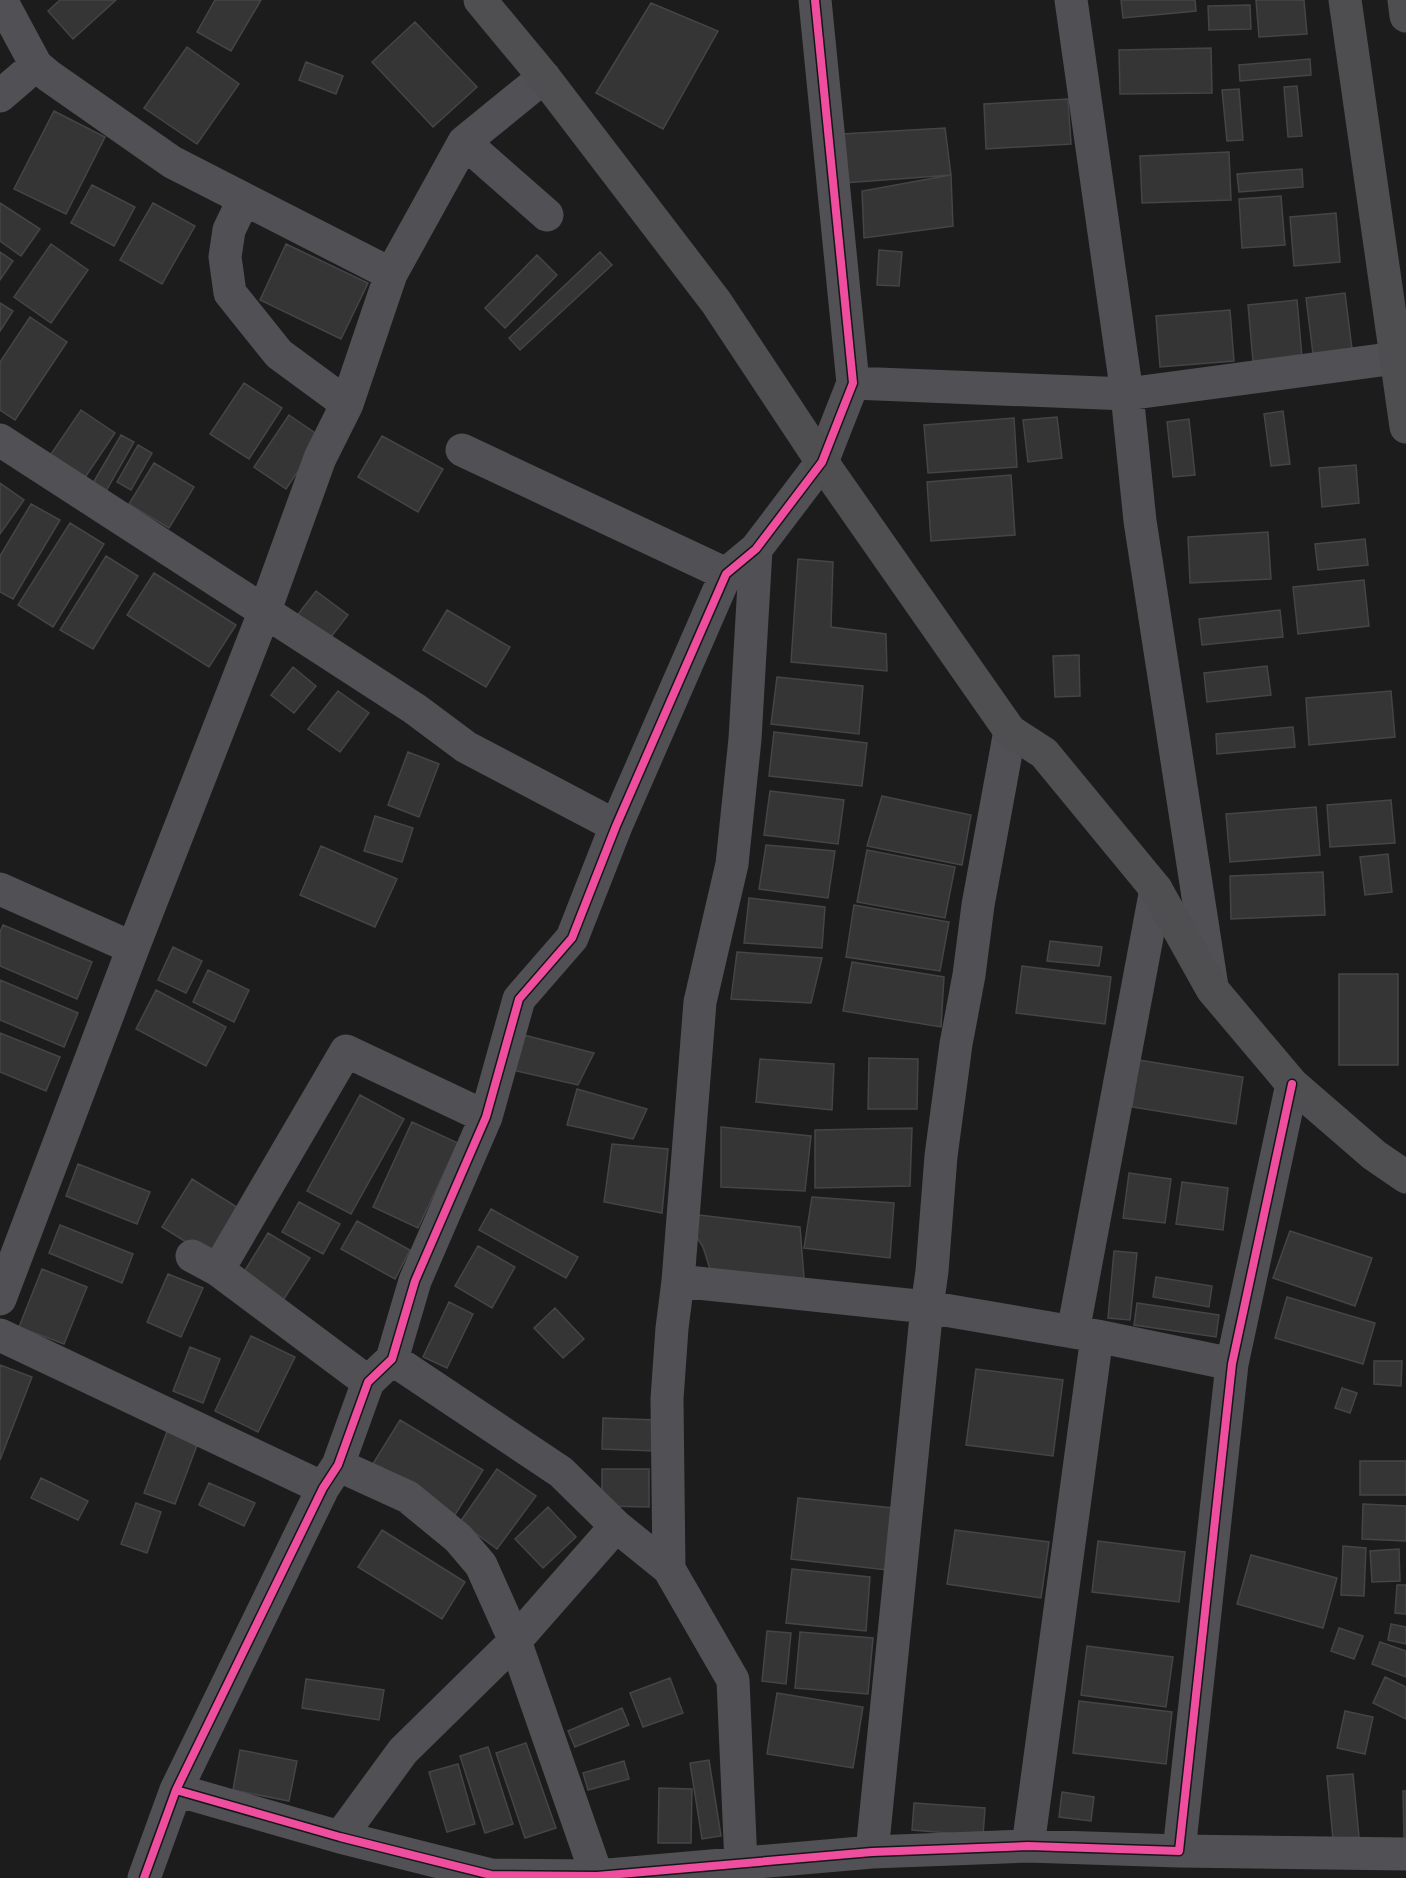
<svg xmlns="http://www.w3.org/2000/svg" width="1406" height="1878" viewBox="0 0 1406 1878" font-family="Poppins,sans-serif">
<style>
.building{fill:#353536;stroke:#454548;stroke-width:1.5}
.lines{fill:none;stroke-linecap:round;stroke-linejoin:round}
.street{stroke:#515155;stroke-width:33}
.secondary{stroke:#4f4f52;stroke-width:33}
.primary{stroke:#4e4e51;stroke-width:33}
.cycleway-casing{stroke:#161618;stroke-width:11}
.cycleway{stroke:#ef4d9e;stroke-width:8}
</style>
<rect width="100%" height="100%" fill="#1c1c1c"/>
<path class="building" d="M60,0H116L73,39L48,11Z
M215,0H261L231,51L197,32Z
M1121,0H1195L1196,11L1123,18Z
M1256,0H1304L1307,34L1259,37Z
M651,3L718,31L663,129L596,93Z
M1250,5L1251,29L1209,30L1208,6Z
M415,22L477,87L433,127L372,62Z
M187,47L239,84L197,144L144,108Z
M1211,48L1212,93L1120,94L1119,50Z
M1310,59L1311,75L1240,81L1239,65Z
M306,62L343,76L336,94L299,80Z
M1297,86L1302,136L1288,137L1284,87Z
M1239,89L1243,140L1227,141L1222,90Z
M1068,99L1071,144L986,149L984,104Z
M54,111L105,137L66,214L14,189Z
M945,128L951,175L844,183L842,134Z
M1229,152L1231,200L1142,203L1140,156Z
M1302,169L1303,187L1239,192L1237,174Z
M951,175L953,226L864,238L862,191Z
M92,185L135,207L114,246L71,223Z
M1281,196L1285,245L1242,248L1239,199Z
M0,203L40,229L21,256L0,241Z
M153,203L195,226L162,284L120,260Z
M1336,213L1340,262L1294,266L1290,217Z
M51,244L88,270L51,323L14,297Z
M286,244L368,283L341,339L260,300Z
M879,250L902,252L899,286L877,285Z
M0,252L13,261L0,280Z
M600,252L612,265L520,350L509,338Z
M537,255L557,275L505,328L485,308Z
M1345,293L1352,349L1313,354L1306,298Z
M1297,300L1302,357L1253,361L1248,305Z
M0,303L13,311L0,331Z
M1230,310L1234,361L1160,367L1156,316Z
M30,317L67,342L15,420L0,410V362Z
M244,383L282,408L249,459L210,434Z
M81,410L115,433L84,479L49,457Z
M1283,411L1290,464L1271,466L1264,414Z
M289,415L321,437L286,489L254,467Z
M1057,417L1062,458L1028,462L1023,420Z
M1014,418L1017,467L928,473L924,425Z
M1189,419L1195,475L1173,477L1167,422Z
M121,435L134,442L106,491L93,483Z
M382,436L443,469L418,512L358,477Z
M138,445L152,453L131,490L117,482Z
M154,463L194,487L169,528L129,504Z
M1356,465L1359,503L1322,507L1319,468Z
M1011,475L1015,535L931,541L927,482Z
M0,483L24,500L0,534Z
M31,504L60,520L13,599L0,592V556Z
M70,523L104,544L53,627L18,605Z
M1268,532L1271,579L1190,583L1188,537Z
M1365,539L1368,565L1318,570L1315,544Z
M106,556L138,576L93,649L60,630Z
M798,559L833,562L831,627L886,634L887,671L791,662Z
M154,573L236,625L209,667L127,615Z
M1364,580L1369,626L1298,634L1293,587Z
M316,591L348,615L324,646L292,622Z
M447,610L510,647L486,687L423,650Z
M1280,610L1283,637L1202,645L1199,619Z
M1079,655L1080,696L1055,697L1053,656Z
M1267,666L1271,695L1207,702L1204,673Z
M293,667L316,686L294,713L271,695Z
M777,677L863,686L859,734L771,724Z
M338,691L369,713L340,752L308,729Z
M1391,691L1395,737L1309,745L1306,698Z
M1293,727L1295,747L1217,754L1216,734Z
M774,732L867,743L862,786L769,776Z
M408,752L439,764L419,817L388,805Z
M770,791L844,800L838,844L764,835Z
M882,796L971,815L962,865L867,846Z
M1391,800L1395,843L1330,847L1327,805Z
M1316,807L1320,855L1230,862L1226,814Z
M375,816L413,828L402,862L364,851Z
M766,845L835,851L828,898L759,889Z
M321,846L397,879L375,927L300,895Z
M867,850L955,867L945,918L857,902Z
M1388,854L1392,892L1365,895L1360,857Z
M1323,872L1325,915L1231,919L1230,876Z
M749,898L825,907L822,948L744,943Z
M854,905L949,922L940,971L846,957Z
M3,925L92,962L77,999L0,966V932Z
M1050,941L1102,947L1099,966L1047,961Z
M173,947L202,961L186,993L158,980Z
M737,952L822,958L811,1003L731,999Z
M852,962L944,977L941,1027L843,1011Z
M1022,966L1111,977L1105,1024L1016,1013Z
M208,970L249,990L234,1022L193,1002Z
M1339,974H1398V1065H1339Z
M0,980L78,1013L64,1047L0,1020Z
M156,990L226,1027L206,1066L136,1029Z
M0,1033L60,1057L46,1091L0,1072Z
M520,1034L594,1053L578,1085L512,1070Z
M869,1058L918,1059L917,1109H868Z
M760,1059L834,1064L832,1110L756,1102Z
M1139,1060L1243,1077L1236,1124L1132,1107Z
M577,1089L647,1109L633,1139L567,1125Z
M360,1095L404,1119L351,1214L307,1191Z
M412,1122L458,1143L418,1228L373,1207Z
M721,1127L811,1136L805,1191L721,1187Z
M912,1128L910,1186L815,1188V1130Z
M612,1144L668,1149L662,1213L604,1202Z
M78,1164L150,1192L137,1224L66,1196Z
M1129,1173L1171,1179L1165,1223L1123,1218Z
M192,1179L240,1209L210,1257L162,1227Z
M1182,1182L1228,1188L1223,1230L1176,1224Z
M812,1197L894,1203L890,1258L804,1248Z
M299,1202L340,1224L323,1254L282,1232Z
M491,1209L578,1257L566,1278L479,1230Z
M699,1215L800,1227L804,1278L711,1272L703,1247L695,1234Z
M357,1221L410,1250L395,1279L341,1249Z
M60,1225L133,1254L122,1283L49,1253Z
M1290,1231L1372,1258L1355,1306L1273,1278Z
M268,1233L310,1258L282,1302L241,1277Z
M478,1246L515,1267L492,1308L455,1286Z
M1114,1251L1137,1253L1130,1320L1108,1318Z
M42,1269L87,1287L64,1344L19,1327Z
M168,1274L203,1288L181,1337L147,1322Z
M1156,1277L1212,1286L1209,1307L1153,1297Z
M1287,1297L1375,1323L1363,1364L1275,1338Z
M449,1302L473,1314L447,1368L423,1357Z
M1137,1303L1219,1315L1216,1337L1134,1325Z
M555,1308L584,1339L563,1358L534,1328Z
M251,1336L295,1357L258,1432L215,1411Z
M190,1347L220,1359L203,1403L173,1391Z
M1374,1361H1402L1401,1386L1374,1384Z
M0,1365L32,1377L0,1460Z
M976,1369L1063,1380L1053,1456L966,1445Z
M1342,1388L1357,1393L1350,1413L1335,1408Z
M603,1418L656,1420L655,1451L602,1449Z
M400,1420L483,1470L453,1518L371,1467Z
M168,1429L199,1440L175,1504L144,1493Z
M1360,1461H1406V1495H1360Z
M497,1469L536,1496L497,1549L460,1522Z
M602,1469H649V1507L602,1506Z
M41,1478L88,1501L78,1520L31,1498Z
M209,1483L255,1503L244,1526L199,1505Z
M798,1498L903,1509L896,1571L791,1559Z
M136,1503L161,1512L147,1553L121,1544Z
M1363,1504L1406,1506V1541L1362,1539Z
M548,1507L576,1537L543,1568L515,1539Z
M382,1530L465,1582L442,1619L358,1567Z
M955,1530L1049,1542L1041,1598L947,1584Z
M1098,1541L1185,1552L1179,1602L1092,1592Z
M1343,1546L1366,1548L1364,1596L1341,1595Z
M1399,1549L1400,1581L1372,1582L1370,1551Z
M1251,1555L1337,1578L1323,1628L1237,1604Z
M792,1569L870,1577L866,1631L786,1623Z
M1397,1585H1406V1614L1395,1613Z
M1391,1624L1406,1627V1644L1388,1640Z
M1339,1628L1363,1636L1354,1659L1331,1651Z
M767,1631L791,1633L786,1684L762,1681Z
M800,1632L873,1638L868,1694L795,1688Z
M1380,1642L1406,1651V1677L1372,1664Z
M1087,1646L1173,1657L1166,1707L1081,1695Z
M1385,1677L1406,1687V1719L1373,1703Z
M670,1678L683,1713L643,1727L630,1693Z
M306,1679L384,1690L379,1720L302,1708Z
M777,1693L863,1707L853,1768L767,1754Z
M1079,1701L1172,1712L1166,1764L1073,1753Z
M622,1708L629,1725L575,1747L568,1731Z
M1345,1711L1373,1717L1365,1754L1337,1748Z
M526,1743L556,1828L525,1838L496,1753Z
M488,1747L513,1824L485,1833L460,1756Z
M240,1750L297,1761L289,1801L233,1790Z
M709,1760L721,1836L702,1839L690,1763Z
M624,1761L629,1779L588,1790L583,1773Z
M458,1764L475,1824L447,1832L429,1772Z
M1353,1774L1359,1837L1333,1839L1327,1776Z
M659,1788L692,1789L691,1843H658Z
M1403,1791H1406V1837H1404Z
M1062,1792L1094,1797L1091,1821L1059,1817Z
M914,1803L985,1808L983,1836L912,1830Z"/>
<g class="lines">
<path class="street" d="M1,0L36,65L49,76L172,162L391,274
M1071,0L1127,394L1140,521L1212,987
M0,96L36,65
M464,142L547,215
M244,199L229,230L225,257L230,293L279,354L347,404
M853,383L1127,394L1396,358
M0,440L415,709L466,747L616,826
M462,450L726,574
M756,549L745,739L732,864L700,1002L678,1281L927,1307L932,1271L941,1156L956,1044L969,975L978,905L1010,731
M0,889L133,948
M192,1256L218,1270L368,1382
M218,1270L346,1051L486,1117
M0,1299L133,948L264,613L320,458L347,404L391,274L464,142L544,77
M1073,1332L1156,889
M0,1335L323,1488
M392,1359L561,1472L616,1526L669,1569L733,1680L741,1864
M338,1465L408,1497L458,1538L481,1565L515,1641L597,1876
M669,1569L667,1399L672,1328L678,1281
M176,1790L340,1837L491,1875L597,1876L872,1852L1028,1846L1179,1851L1232,1364L1292,1084
M340,1837L403,1751L515,1641L616,1526
M1028,1846L1097,1336L1232,1364
M1179,1851L1406,1854
M872,1852L927,1307L1097,1336
M144,1878L176,1790L323,1488L338,1465L368,1382L392,1359L415,1281L486,1117L519,999L572,938L616,826L726,574L756,549L822,462L853,383L815,0"/>
<path class="secondary" d="M480,0L544,77L716,302L822,462L1010,731L1044,753L1156,889L1212,989L1292,1084L1374,1155L1406,1177"/>
<path class="primary" d="M1345,0L1406,427
M1404,0L1406,16"/>
<g class="cycleway-casing">
<path id="cycleway" d="M176,1790L340,1837L491,1875L597,1876L872,1852L1028,1846L1179,1851L1232,1364L1292,1084
M144,1878L176,1790L323,1488L338,1465L368,1382L392,1359L415,1281L486,1117L519,999L572,938L616,826L726,574L756,549L822,462L853,383L815,0"/>
</g>
<use href="#cycleway" class="cycleway"/>
</g>
</svg>
